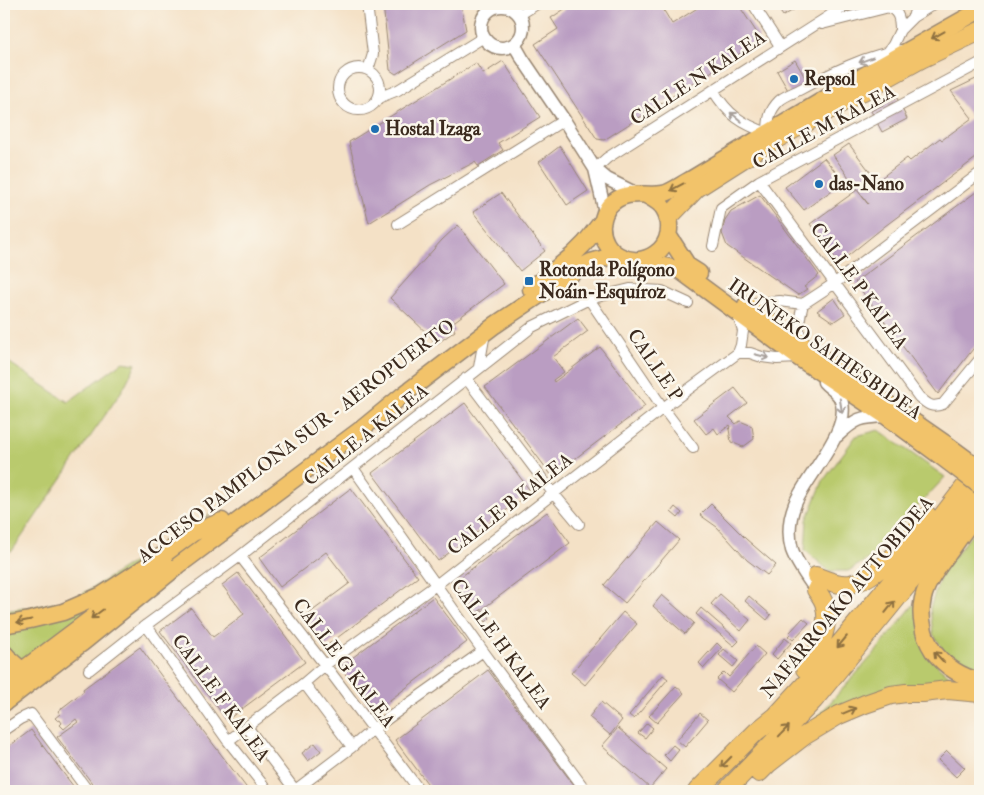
<svg xmlns="http://www.w3.org/2000/svg" width="984" height="795" viewBox="0 0 984 795" font-family="'IM FELL Double Pica',serif">
<style>
.green{fill:#b9ca6d;stroke:#7a7a46}
.building{fill:#ba9dc2}
.lines{fill:none;stroke-linecap:round;stroke-linejoin:round}
.minor-casing{stroke:#988672;stroke-width:12}
.tertiary-casing{stroke:#988672;stroke-width:15}
.trunk-casing{stroke:#988672;stroke-width:19}
.motorway-casing{stroke:#988672;stroke-width:20}
.minor{stroke:#fff;stroke-width:10}
.tertiary{stroke:#fff;stroke-width:12}
.trunk{stroke:#f2c36a;stroke-width:16}
.motorway{stroke:#f2c36a;stroke-width:18}
.trunk-bridge-casing{stroke:#988672;stroke-width:19;stroke-linecap:butt}
.trunk-bridge{stroke:#f2c36a;stroke-width:16}
.oneway{stroke:#8d6f40}
.oneway2{stroke:#a79f9a}
.poi-dot{fill:#1f6fb2;stroke:#fbf7ec;stroke-width:2}
.labels{text-anchor:middle;dominant-baseline:central;stroke-width:5;stroke-linejoin:round;paint-order:stroke}
.street-label{font-size:19px;fill:#3b2a1e;stroke:#fbf7ec}
.poi-label{font-size:19px;font-weight:bold;fill:#3b2a1e;stroke:#fbf7ec;text-anchor:start}
</style>
<rect width="100%" height="100%" fill="#fbf7ec"/>
<filter id="ink" filterUnits="userSpaceOnUse"><feTurbulence type="fractalNoise" baseFrequency=".02" numOctaves="2"/><feDisplacementMap in="SourceGraphic" scale="10" xChannelSelector="R" yChannelSelector="G"/><feConvolveMatrix kernelMatrix="1 2 1 2 8 2 1 2 1" color-interpolation-filters="sRGB"/></filter>
<filter id="wash" filterUnits="userSpaceOnUse"><feTurbulence type="fractalNoise" baseFrequency=".0096" numOctaves="4" result="noise"/><feDisplacementMap in="SourceGraphic" scale="20" xChannelSelector="R" yChannelSelector="G"/><feGaussianBlur stdDeviation="1.12" result="paint"/><feColorMatrix in="noise" values="0 0 0 0 0 0 0 0 0 0 0 0 0 0 0 0 0 1.4 0 .05"/><feComposite in="paint" operator="in"/></filter>
<g filter="url(#wash)">
<rect width="100%" height="100%" fill="#f4e1c6"/>
<path class="green" d="M4,359L68,402L123,362L136,364L123,389L12,551L4,550Z
M879,430L945,477L870,558L848,571H829L805,550L807,520L823,481L856,436Z
M213,513L27,658L4,675V611L71,601Z
M980,524V674L967,670L947,656L933,634L930,608L942,572Z
M915,603L938,666L956,682L941,684L810,725L873,655Z"/>
<g id="blocks">
<path class="building" d="M383,4H461L466,30L396,74L390,70Z
M572,4H660L672,24L699,7L697,4H738L759,36L755,44L604,140L597,139L535,44L558,29L551,18Z
M775,4H804L783,16Z
M808,4H822L812,10Z
M795,60L811,88L793,99L777,71Z
M503,61L540,117L498,143L503,150L478,166L475,162L430,185L369,223L349,142L476,63L483,74Z
M980,77V155L885,226L839,263L810,224L857,190L868,204L833,155L849,144L877,181L907,158L910,161L940,138L942,140L972,118L951,91Z
M897,98L907,119L882,132L871,111Z
M560,146L588,191L567,205L539,162Z
M824,158L844,182L804,210L785,187Z
M980,189V340L938,394L855,282Z
M501,193L545,251L520,271L473,212Z
M760,195L819,275L804,287L807,289L798,295L727,246L722,233L725,220L731,211Z
M458,225L504,284L451,324L455,331L435,345L432,338L390,298L442,240Z
M834,298L845,314L833,322L817,311Z
M578,318L588,331L553,357L564,372L553,380L554,382L600,347L645,406L552,476L485,387Z
M735,388L747,403L729,417L736,424L740,421L752,426L754,439L743,447L731,442L729,429L731,427L730,425L718,434L714,428L706,434L694,419Z
M465,403L531,492L438,561L372,473Z
M351,488L418,577L325,647L303,618L350,583L326,552L280,587L259,558Z
M711,504L746,539L776,565L767,575L747,560L717,527L700,515Z
M675,507L682,513L678,518L671,512Z
M547,512L570,543L477,613L454,582Z
M658,522L679,540L625,603L604,585Z
M238,573L305,662L227,720L160,631L191,608L213,637L244,614L222,585Z
M720,594L750,620L741,631L711,604Z
M662,595L694,623L685,634L653,606Z
M749,596L771,615L767,620L745,601Z
M433,597L467,642L374,712L340,667Z
M701,608L739,641L734,646L696,614Z
M483,610L490,618L486,622L479,613Z
M623,612L637,624L585,685L571,673Z
M803,618L809,623L793,640L788,636L791,633L790,632Z
M785,638L791,643L777,659L772,654Z
M717,643L722,648L704,668L699,663Z
M756,646L765,654L732,692L717,679L724,672L729,677Z
M140,647L162,677L249,791H98L57,737L78,722L76,719L64,729L60,725L62,723L60,720L58,721L55,718L60,714L58,711L84,691L83,689Z
M724,649L738,661L733,667L719,655Z
M488,670L567,776L579,791H433L406,755L395,740Z
M663,675L668,679L634,719L629,715Z
M676,686L684,693L657,723L649,716Z
M601,702L622,720L610,735L589,717Z
M700,713L708,720L685,747L677,740Z
M647,723L653,728L645,738L638,733Z
M618,728L666,769L650,788L602,746Z
M31,730L54,761L77,791H4V750Z
M315,743L321,751L308,761L302,753Z
M673,745L679,750L670,761L664,755Z
M947,751L965,768L956,777L938,760Z"/>
</g>
</g>
<g filter="url(#ink)">
<use href="#blocks" fill-opacity="0" stroke="#988672" stroke-width="1"/>
<g class="lines">
<g class="minor-casing">
<path id="minor" d="M367,4L373,54L368,70
M753,4L780,46
M885,5C898,11 900,16 900,30
M519,15L537,4
M913,17L934,4
M822,24L901,4
M888,52L893,45L900,30L913,17L917,4
M338 89a21 21 0 1 1 42 0a21 21 0 1 1-42 0Z
M713,90C728,115 742,124 768,133C768,120 769,111 779,101C784,96 793,93 799,90C829,74 868,54 902,50
M378,98L398,90L484,37
M595,169L607,158L848,4
M759,181L919,397C929,405 931,408 943,404L980,359
M398,224L564,120
M713,246L721,208L759,181L980,63
M589,299L663,408L693,448
M745,304L780,301L803,304C800,317 795,332 804,343
M803,304L835,283L980,173
M737,313L743,331L741,345L738,353H750L762,357L777,359L799,358
M479,367L485,333
M466,378L553,493L579,524
M353,468L483,651L586,791
M240,556L325,665L420,791
M146,625L228,741L268,791
M89,670L146,625L240,556L532,327L589,299L630,289L662,291L688,303
M304,683L352,747
M247,727L295,790
M4,730L20,719L31,714L88,791
M228,741L304,683L325,665L436,585L663,408L738,353
M294,791L352,747L373,729L483,651"/>
</g>
<g class="tertiary-casing">
<path id="tertiary" d="M481 27a21 21 0 1 1 42 0a21 21 0 1 1-42 0Z
M514,44L522,58L564,120L595,169L607,179L635,193
M595,169L605,212
M837,436C856,418 861,417 886,416
M816,590C807,577 797,564 792,550C788,535 789,519 795,504C805,477 855,427 840,398C837,391 829,388 824,382"/>
</g>
<g class="trunk-casing">
<path id="trunk" d="M646,195C653,199 660,202 664,209C673,224 670,244 655,254C632,270 600,253 602,224C603,218 605,211 609,206C625,188 642,197 663,194C672,192 682,184 690,180L863,76L980,10
M668,235L688,266L699,273
M640,261L678,269L799,358L886,416L939,455
M531,289L573,255L585,243L603,220
M746,305L946,444
M980,510C970,523 960,537 951,550C933,574 916,594 923,626C924,635 928,643 933,651C945,666 961,677 980,681
M4,625L30,620L63,612L102,595L159,558L193,533L222,521
M4,653C12,661 19,672 32,669
M4,684L165,563
M4,703L81,644L179,565L364,427L403,395L495,325L581,267L591,262L616,255"/>
</g>
<g class="motorway-casing">
<path id="motorway" d="M668,218L697,188L760,148L921,59L980,31
M816,576C826,580 839,586 850,584C879,579 910,539 928,516
M805,669C818,655 830,627 825,607C824,600 820,595 816,590
M759,773L769,763L804,736L839,715L865,704L891,695L906,693H923L948,690L980,693
M697,791L756,732L776,716L817,671L893,580L980,467
M726,791L814,700L980,496"/>
</g>
<use href="#minor" class="minor"/>
<use href="#tertiary" class="tertiary"/>
<use href="#trunk" class="trunk"/>
<use href="#motorway" class="motorway"/>
<g class="trunk-bridge-casing">
<path id="trunk-bridge" d="M946,444L980,469
M939,455L980,486"/>
</g>
<use href="#trunk-bridge" class="trunk-bridge"/>
</g>
<defs><path id="oneway-shaft" d="M-6 0H5M1.5-3L5.5 0L1.5 3" fill="none" stroke-width="1.6" stroke-linecap="round" stroke-linejoin="round" transform="scale(1.25)"/></defs>
<g class="oneway">
<use href="#oneway-shaft" transform="translate(938 35) rotate(151)"/>
<use href="#oneway-shaft" transform="translate(677 187) rotate(152)"/>
<use href="#oneway-shaft" transform="translate(890 607) rotate(-51)"/>
<use href="#oneway-shaft" transform="translate(97 614) rotate(143)"/>
<use href="#oneway-shaft" transform="translate(24 621) rotate(169)"/>
<use href="#oneway-shaft" transform="translate(842 642) rotate(130)"/>
<use href="#oneway-shaft" transform="translate(939 657) rotate(-133)"/>
<use href="#oneway-shaft" transform="translate(849 711) rotate(-23)"/>
<use href="#oneway-shaft" transform="translate(784 731) rotate(-46)"/>
<use href="#oneway-shaft" transform="translate(726 762) rotate(135)"/>
</g>
<g class="oneway2">
<use href="#oneway-shaft" transform="translate(866 60) rotate(160)"/>
<use href="#oneway-shaft" transform="translate(736 117) rotate(-141)"/>
<use href="#oneway-shaft" transform="translate(762 356) rotate(13)"/>
<use href="#oneway-shaft" transform="translate(841 406) rotate(81)"/>
</g>
</g>
<g class="poi-dot">
<circle cx="794" cy="79" r="5"/>
<circle cx="375" cy="129" r="5"/>
<circle cx="819" cy="184" r="5"/>
<rect x="524" y="276" width="10" height="10" rx="2.5"/>
</g>
<g class="labels">
<g class="street-label">
<text transform="translate(698 78) rotate(-33)">CALLE N KALEA</text>
<text transform="translate(824 127) rotate(-28)">CALLE M KALEA</text>
<text transform="translate(859 286) rotate(54)">CALLE P KALEA</text>
<text transform="translate(825 349) rotate(35)">IRUÑEKO SAIHESBIDEA</text>
<text transform="translate(655 365) rotate(56)">CALLE P</text>
<text transform="translate(366 435) rotate(-38)">CALLE A KALEA</text>
<text transform="translate(296 441) rotate(-37)">ACCESO PAMPLONA SUR - AEROPUERTO</text>
<text transform="translate(510 504) rotate(-38)">CALLE B KALEA</text>
<text transform="translate(847 597) rotate(-50)">NAFARROAKO AUTOBIDEA</text>
<text transform="translate(501 644) rotate(54)">CALLE H KALEA</text>
<text transform="translate(344 663) rotate(53)">CALLE G KALEA</text>
<text transform="translate(221 698) rotate(54)">CALLE F KALEA</text>
</g>
<g class="poi-label">
<text x="804" y="79">Repsol</text>
<text x="385" y="129">Hostal Izaga</text>
<text x="829" y="184">das-Nano</text>
<text x="539" y="270">Rotonda Polígono<tspan x="539" dy="22">Noáin-Esquíroz</tspan></text>
</g>
</g>
<rect width="984" height="795" fill="none" stroke="#fbf7ec" stroke-width="20"/>
</svg>
